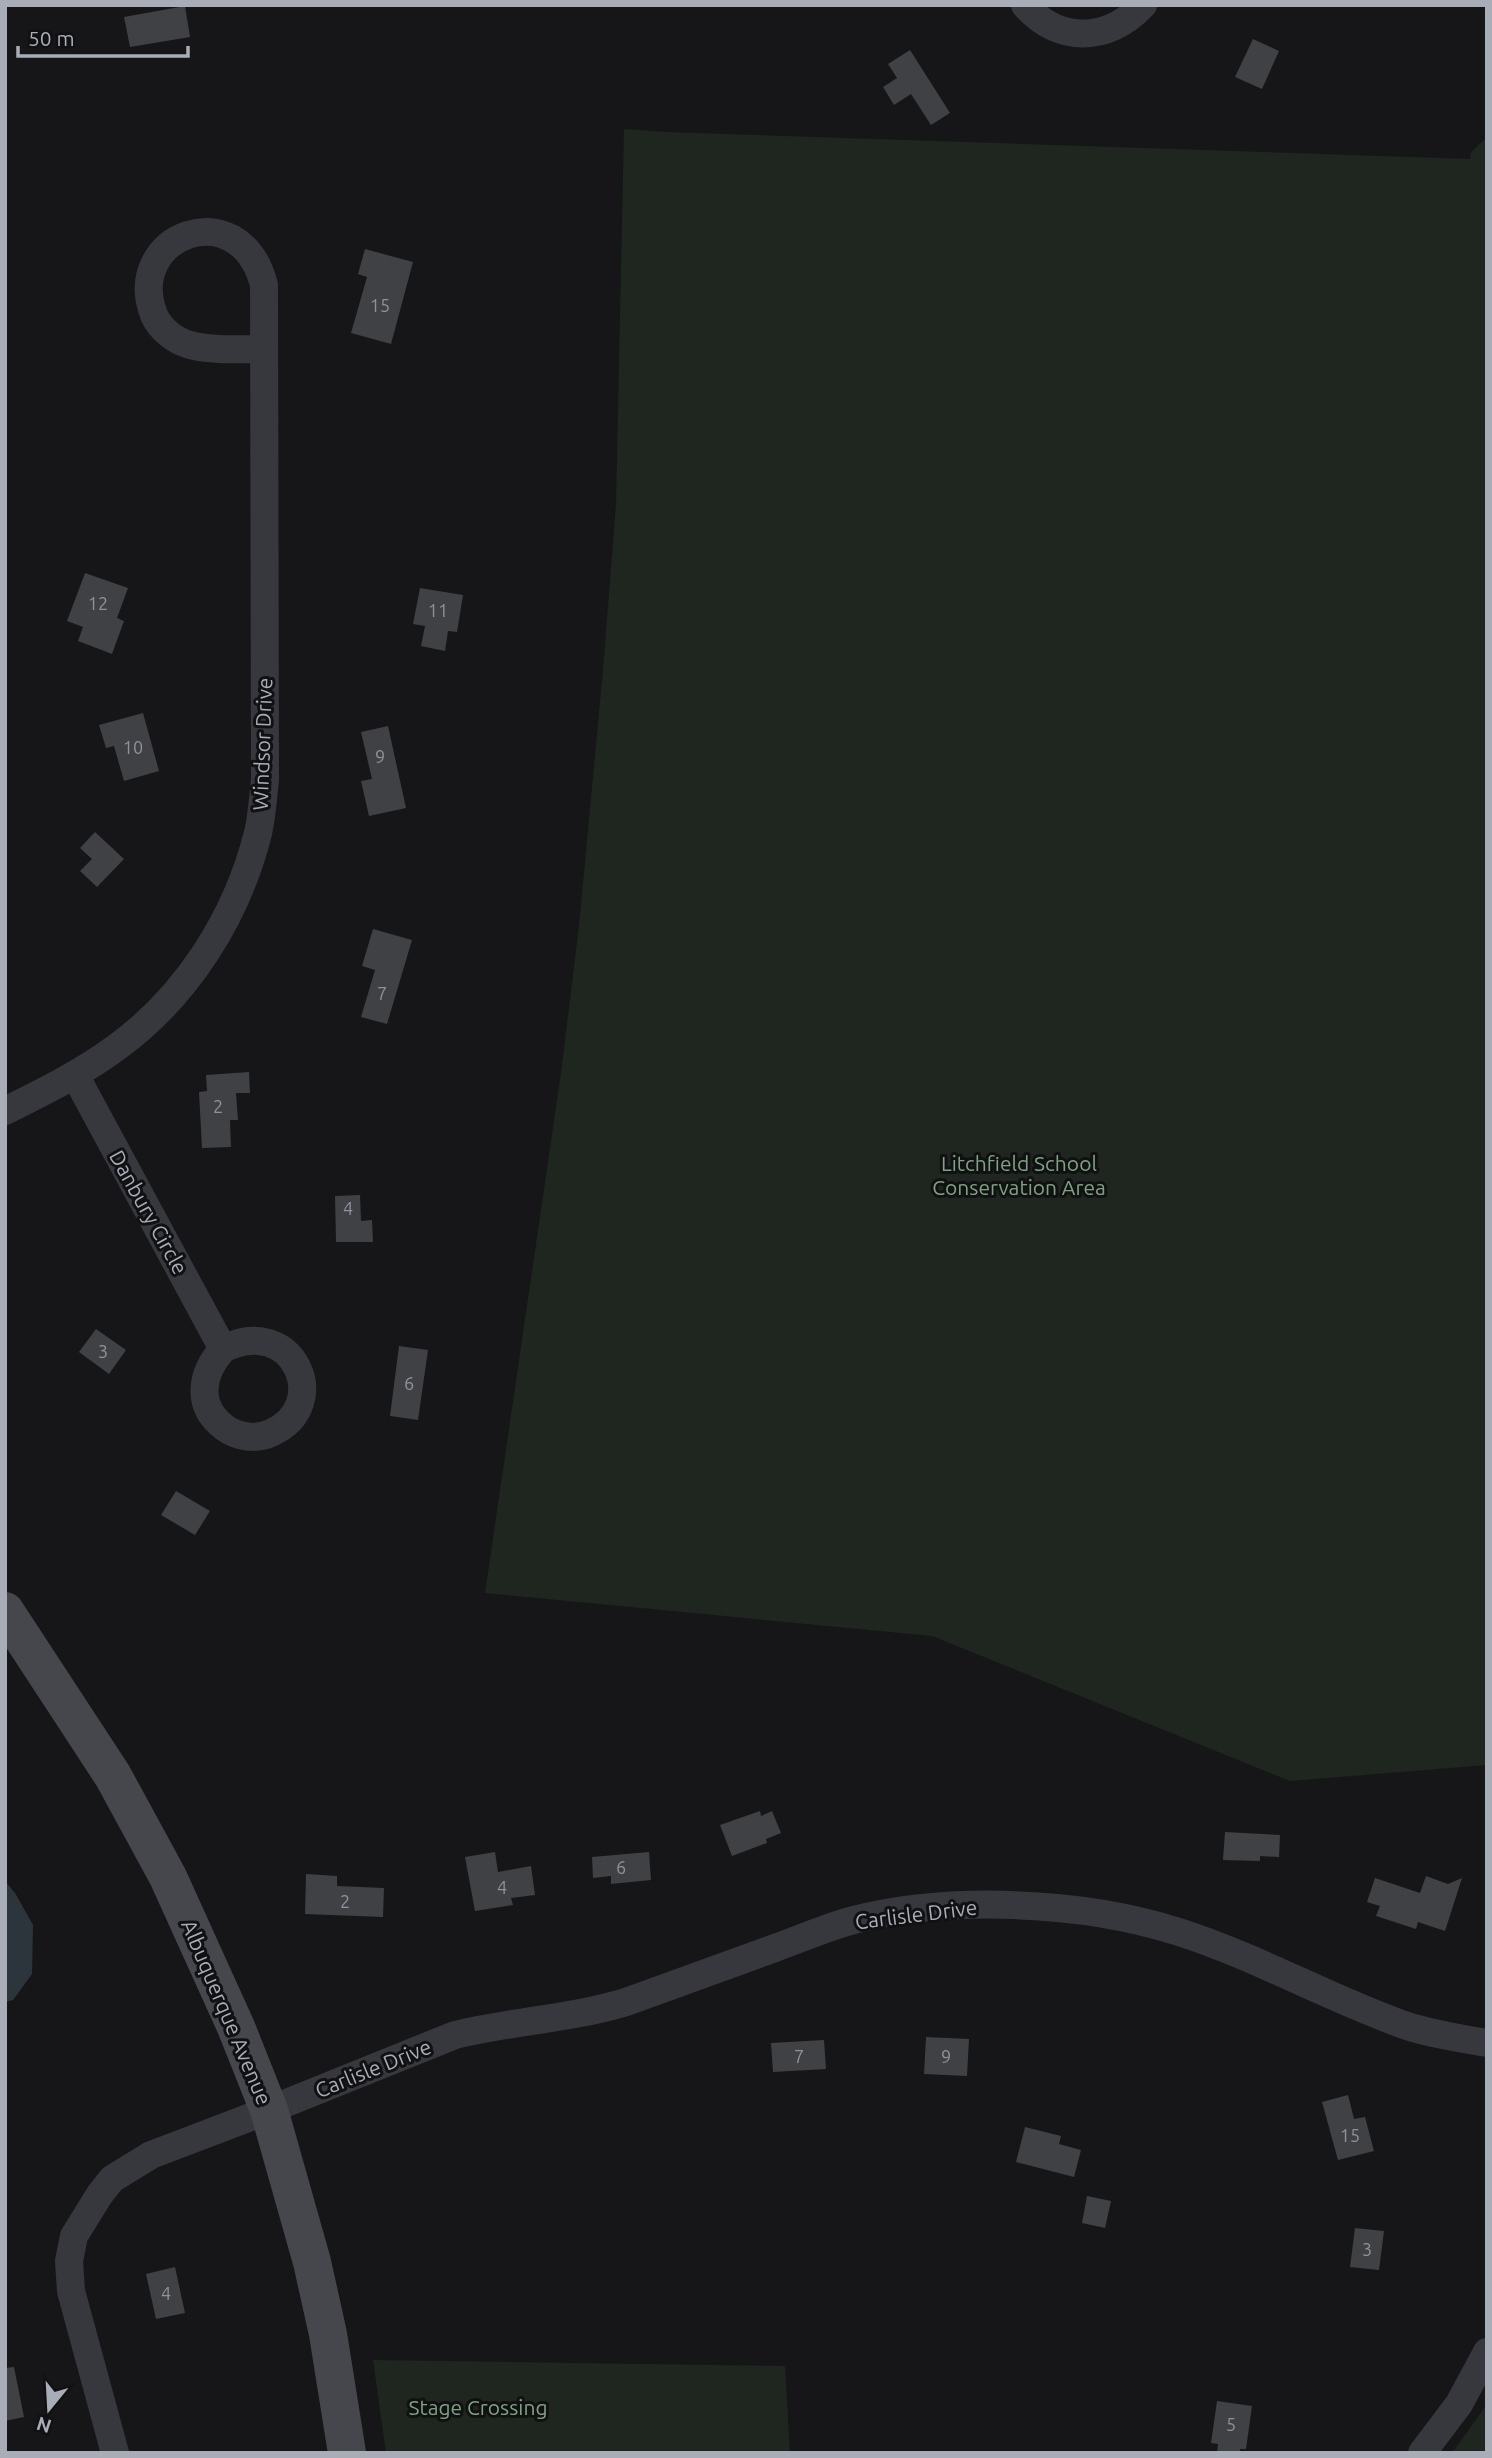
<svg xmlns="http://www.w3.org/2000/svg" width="1492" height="2458" viewBox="0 0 1492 2458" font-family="Ubuntu,sans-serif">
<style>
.green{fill:#1e261f}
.water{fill:#2c353c}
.building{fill:#404145}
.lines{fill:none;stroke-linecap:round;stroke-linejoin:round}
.street{stroke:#37383d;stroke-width:28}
.secondary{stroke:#45474d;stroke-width:38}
.labels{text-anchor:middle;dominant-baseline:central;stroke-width:6;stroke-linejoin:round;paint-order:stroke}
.number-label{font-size:18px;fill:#8e929b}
.street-label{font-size:21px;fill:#a8adb8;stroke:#111113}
.park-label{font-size:21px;fill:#7fa381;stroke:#111113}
</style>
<rect width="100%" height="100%" fill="#161618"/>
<path class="green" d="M624,129L667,132L1470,159L1471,152L1487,137V1765L1290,1781L932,1636L485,1593L561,1073L579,926L603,670L616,504Z
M373,2360L785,2366L790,2453H386Z
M1487,2404V2453H1452Z"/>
<path class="water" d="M5,1881L15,1893L33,1925L32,1974L13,2000L5,2002Z"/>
<path class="building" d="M185,6L190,37L130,47L124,17Z
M1253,39L1279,51L1262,89L1235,77Z
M910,50L950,113L931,125L911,94L894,105L883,87L897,78L888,64Z
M365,249L413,262L391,344L351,333L367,277L358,274Z
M85,573L128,588L117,618L124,621L112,654L78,641L83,627L67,621Z
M420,588L463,595L457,632L448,631L445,651L421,646L425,626L413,624Z
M143,713L159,771L124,781L114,746L106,748L99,725Z
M388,726L406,808L369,816L361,781L372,779L361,732Z
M95,832L124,859L97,887L80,871L92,859L80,848Z
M373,929L412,940L387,1024L361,1017L375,970L362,966Z
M249,1072L250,1093H236L238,1120H230L231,1147L202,1148L199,1092L207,1091L206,1075Z
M360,1195L361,1221L372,1220L373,1242H336L335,1196Z
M96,1329L126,1350L109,1374L79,1352Z
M399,1346L428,1350L418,1420L390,1416Z
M176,1491L210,1511L195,1535L161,1515Z
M760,1811L761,1816L772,1811L781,1833L766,1839L767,1843L732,1856L720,1825Z
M1225,1832L1280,1835L1279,1857L1260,1856V1861L1223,1860Z
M495,1852L498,1872L531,1866L535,1895L511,1898L513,1905L475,1911L465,1857Z
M649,1852L651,1880L611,1884V1876L593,1878L592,1857Z
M306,1874L337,1876V1886L384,1888L383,1917L305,1914Z
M1426,1876L1448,1884L1462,1878L1445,1931L1418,1922L1416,1929L1376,1916L1380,1906L1367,1902L1375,1878L1420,1893Z
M926,2037L969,2039L967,2076L924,2074Z
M824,2040L826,2069L773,2072L771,2043Z
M1348,2095L1354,2119L1365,2117L1374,2151L1338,2160L1322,2102Z
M1025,2127L1061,2136L1059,2144L1081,2150L1074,2177L1016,2162Z
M1087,2196L1111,2201L1105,2228L1082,2223Z
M1355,2228L1384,2231L1379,2270L1350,2267Z
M175,2267L185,2313L156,2319L146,2274Z
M14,2367L24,2417L5,2421V2368Z
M1217,2401L1252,2406L1246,2449H1240V2453H1217L1218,2444L1211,2443Z"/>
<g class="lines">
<path class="street" d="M1025,5C1059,44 1108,42 1143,5
M75,1075L223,1349C201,1373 195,1406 225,1428C238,1437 256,1440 271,1433C334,1405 293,1313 223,1349
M5,1111C43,1092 82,1073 117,1047C187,996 237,917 258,833C262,816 263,797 265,780L264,285C240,191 123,235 154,315C160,329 175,341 190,345C213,351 240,349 264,349
M115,2453L71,2291L69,2261L74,2236L100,2194L112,2179L151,2155L269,2110L455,2035C512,2021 570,2019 626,2002C676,1984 725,1966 775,1948C800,1939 825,1928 850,1921C948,1895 1083,1901 1179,1932C1257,1957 1328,1998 1404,2025C1430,2034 1459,2038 1487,2043
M1422,2453L1459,2404L1487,2352"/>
<path class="secondary" d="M5,1611L113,1776L168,1877L236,2027L269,2110L312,2262L328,2334L347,2453"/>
</g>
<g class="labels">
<g class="number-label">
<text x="380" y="305">15</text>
<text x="98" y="603">12</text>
<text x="438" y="610">11</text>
<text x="133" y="747">10</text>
<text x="380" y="756">9</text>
<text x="382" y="993">7</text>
<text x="218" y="1106">2</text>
<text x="348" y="1208">4</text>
<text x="103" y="1351">3</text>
<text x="409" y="1383">6</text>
<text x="621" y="1867">6</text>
<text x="502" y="1887">4</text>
<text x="345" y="1901">2</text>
<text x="799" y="2056">7</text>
<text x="946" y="2056">9</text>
<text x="1350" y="2135">15</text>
<text x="1367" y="2249">3</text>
<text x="166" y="2293">4</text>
<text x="1231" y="2424">5</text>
</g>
<g class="street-label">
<text transform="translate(262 744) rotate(-88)">Windsor Drive</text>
<text transform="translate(149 1212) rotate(61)">Danbury Circle</text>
<text transform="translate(916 1914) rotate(-7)">Carlisle Drive</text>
<text transform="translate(227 2012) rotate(67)">Albuquerque Avenue</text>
<text transform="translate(373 2068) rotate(-22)">Carlisle Drive</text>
</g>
<g class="park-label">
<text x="1019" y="1163">Litchfield School<tspan x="1019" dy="24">Conservation Area</tspan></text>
<text x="478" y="2407">Stage Crossing</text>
</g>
</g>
<rect width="1492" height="2458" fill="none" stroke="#a8adb8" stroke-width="14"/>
<g transform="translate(49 2409) rotate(198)" stroke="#111113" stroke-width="5" paint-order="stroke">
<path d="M0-5L12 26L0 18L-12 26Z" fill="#a8adb8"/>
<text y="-10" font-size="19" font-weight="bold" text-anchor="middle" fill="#a8adb8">N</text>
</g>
<path d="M18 46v10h170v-10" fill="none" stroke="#a8adb8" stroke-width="3.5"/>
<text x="28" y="46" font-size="21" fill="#a8adb8" stroke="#111113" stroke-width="5" paint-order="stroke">50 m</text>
</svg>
